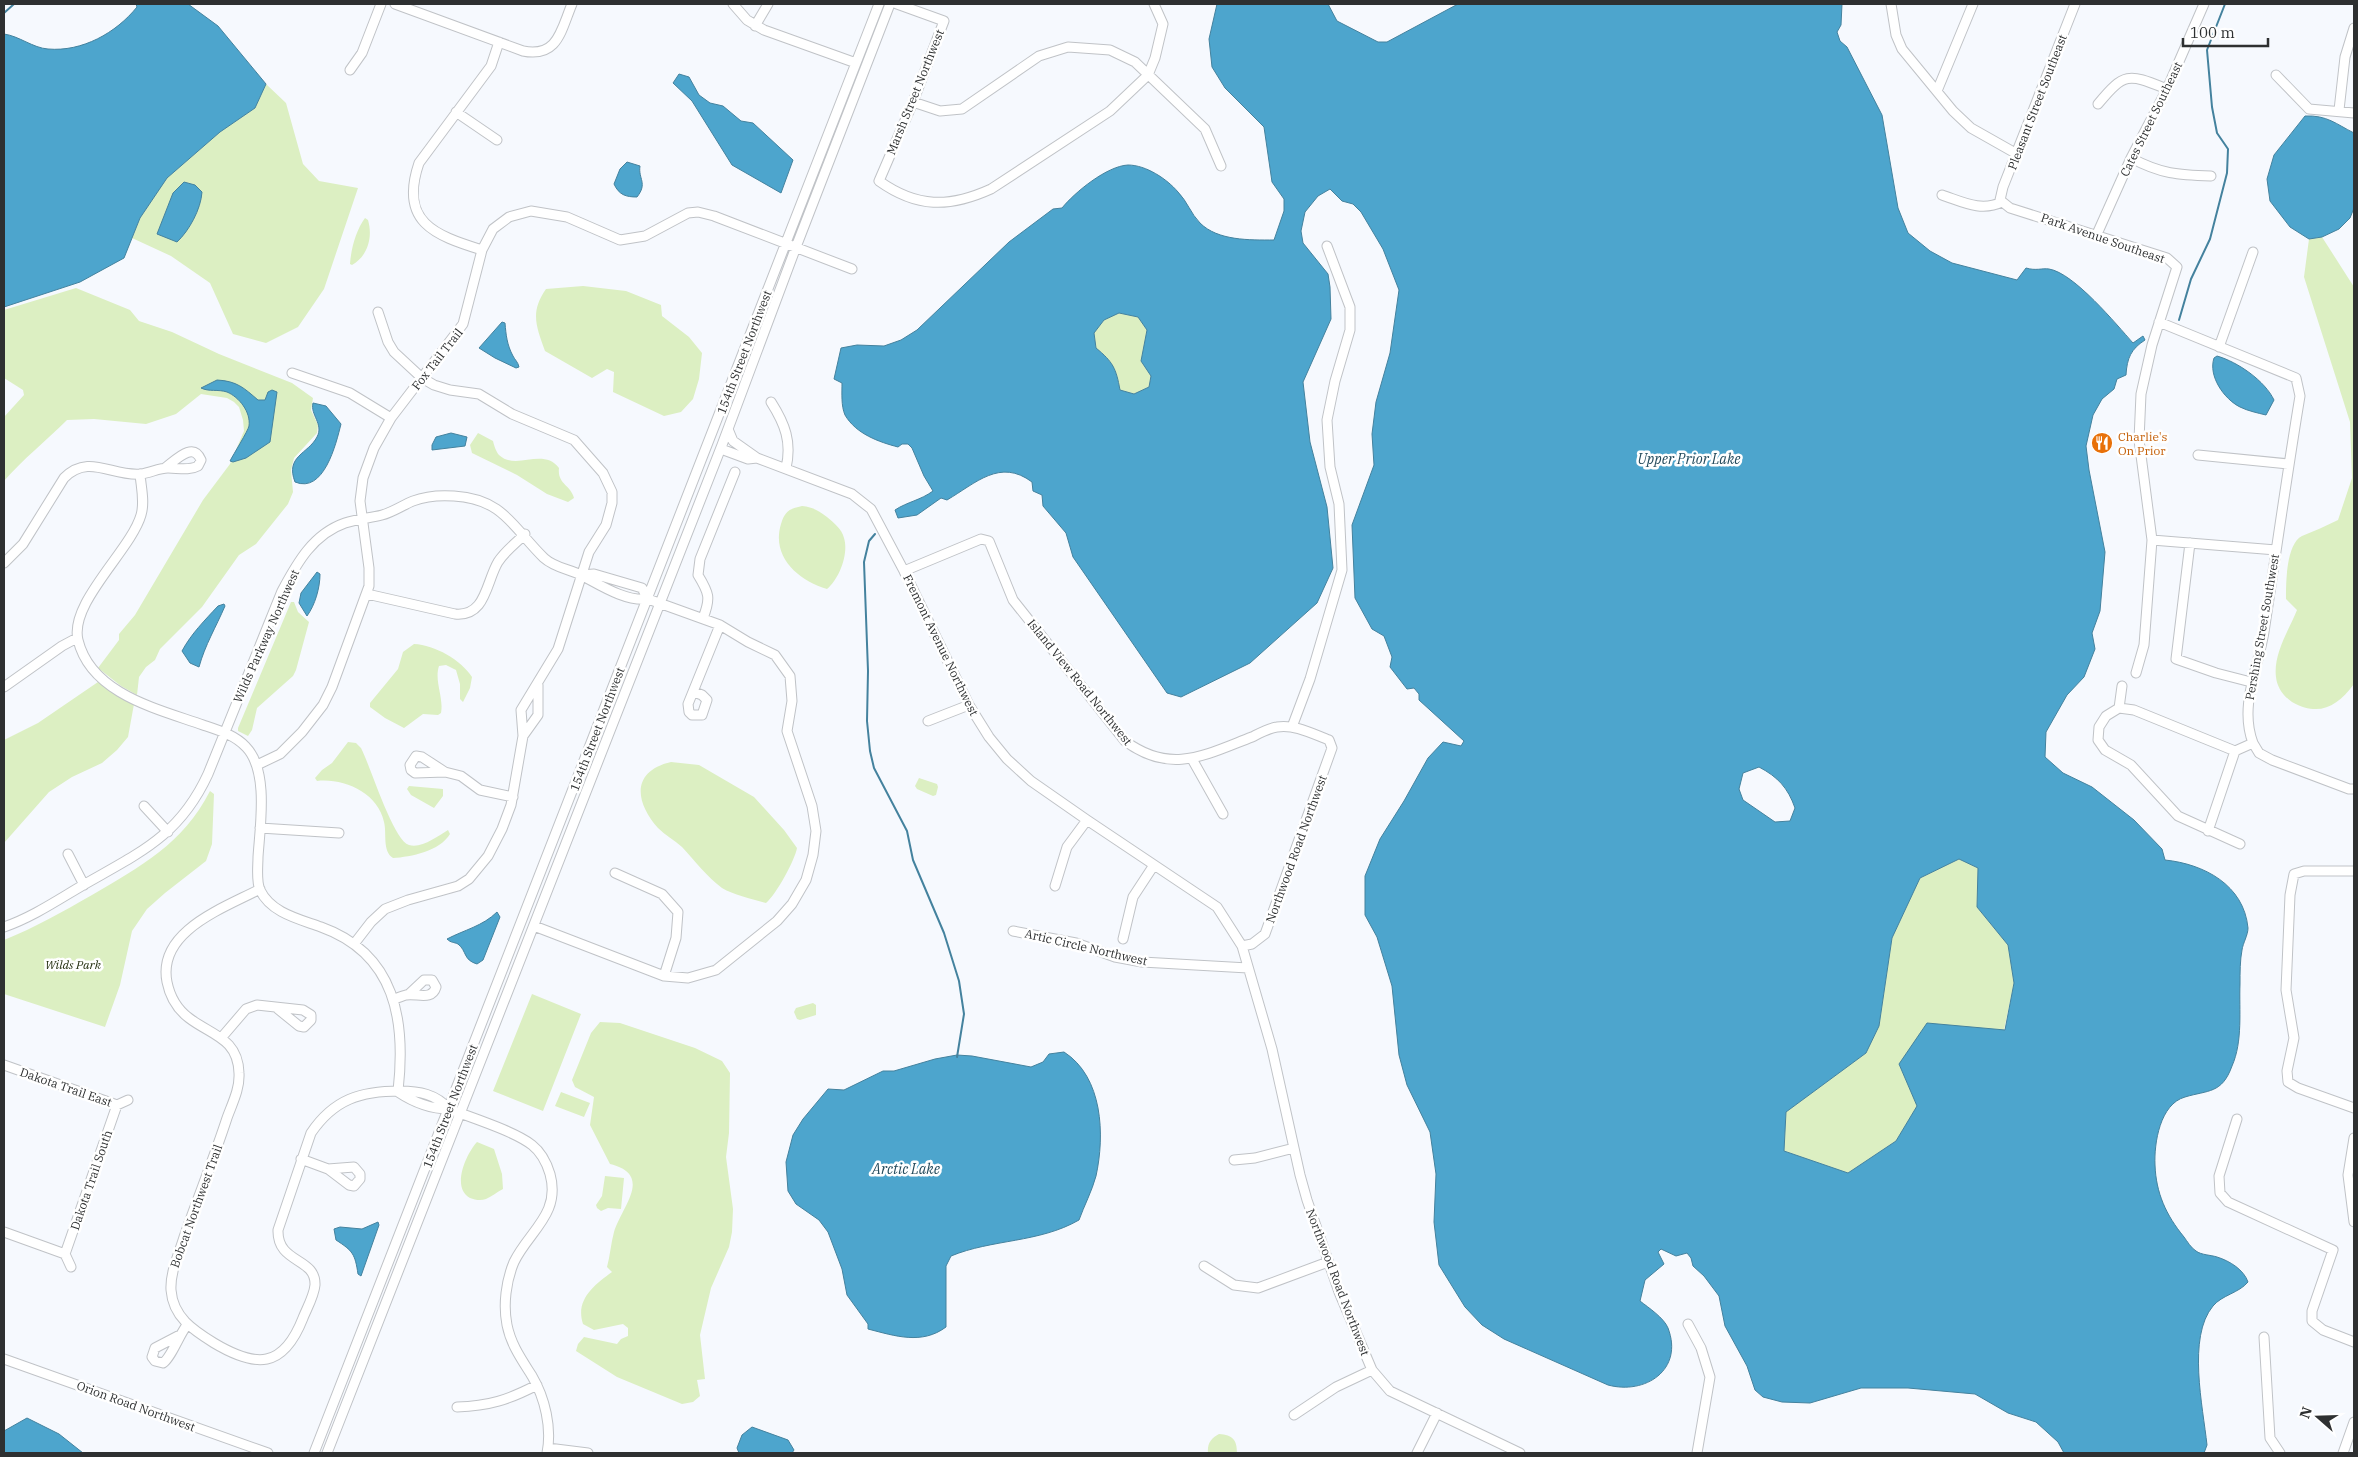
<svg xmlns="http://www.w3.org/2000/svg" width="2358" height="1457" viewBox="0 0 2358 1457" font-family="'IBM Plex Serif',serif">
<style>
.green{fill:#dcefc2}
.water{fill:#4da5cd;stroke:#44829e;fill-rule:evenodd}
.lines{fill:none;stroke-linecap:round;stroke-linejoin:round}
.stream{stroke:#44829e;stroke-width:2}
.minor-casing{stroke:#c0c3c7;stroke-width:11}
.minor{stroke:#fff;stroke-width:9}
.labels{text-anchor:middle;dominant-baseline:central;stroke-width:5;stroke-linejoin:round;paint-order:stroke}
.street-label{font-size:12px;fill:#2e3031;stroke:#fff}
.food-label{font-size:12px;fill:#c56008;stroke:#fff;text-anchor:start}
.park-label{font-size:12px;font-style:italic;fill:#263112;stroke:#fff}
.water-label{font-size:14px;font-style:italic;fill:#234a5c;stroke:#fff}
</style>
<rect width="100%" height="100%" fill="#f6f9fe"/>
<path class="green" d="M266,84L286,103L303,164L319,181L358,188L324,289L298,327L266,343L233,334L210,283L171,256L132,238L140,218L167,178L220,132L255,108Z
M365,218L368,220C373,237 368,256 352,265L350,264C351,249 356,230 365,218Z
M2322,237L2354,287V684C2337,707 2319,717 2292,702C2283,696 2277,687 2276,677C2273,654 2289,630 2297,610L2286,599C2286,583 2286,544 2302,536C2314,531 2326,526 2338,520L2352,478L2350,422L2304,277L2309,239Z
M583,286L626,291L661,305L662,316L689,337L702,353L699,379L693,399L681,412L664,416L613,392L614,372L607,369L592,378L545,351C536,326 530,312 546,289Z
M76,288L130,310L139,321L172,332L219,354L292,383L313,398L311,410L318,425L317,433L294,458L291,470L293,492L288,504L256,544L239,555L202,607L160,649L155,660L146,667L139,677L137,695L121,686L98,668L119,640V634L135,615L203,500L230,464L244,431L243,420L239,407L234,402L227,398L201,394L176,414L146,424L94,419L67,420C46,441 23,459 4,481V417L24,395L23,390L4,378V310Z
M1119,313L1138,317L1147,330L1141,361L1151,376L1149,387L1134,394L1120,390C1116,370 1112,361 1096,348L1094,333L1104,320Z
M478,433L493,441C494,445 496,452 499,455C516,471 543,447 559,468C557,484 571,485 574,498L568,502L547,494L517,475L472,453L470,445Z
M802,506C813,507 819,511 827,517C834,523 842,529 844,538C849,554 839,579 827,589C798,580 771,557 781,524C785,511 789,509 802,506Z
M291,602H294L298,612L309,622L296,670L293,676L257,708L252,730L248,736L238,731V728Z
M414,644C435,645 461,660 472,677L470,688L463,702L460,699V684L456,670L446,665L439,666C434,681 444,697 441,713L438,715L423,714L404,728L385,718L370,707V703L398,669L403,652Z
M98,682L121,698L134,704L128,737L117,750L102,763L72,777L49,792L4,843V740L38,723Z
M348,742L356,743L361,748C370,765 393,840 409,845C421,849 438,836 448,830L450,834C440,851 411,857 393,858C382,851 387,833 384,822C378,793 344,778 317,781L315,778L322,770L332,763Z
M671,762L699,765L754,797L784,830L797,848C795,860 776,895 766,903C752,899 734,895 722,888C707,877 694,860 682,847C674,840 665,835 658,828C634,801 632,771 671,762Z
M919,778L937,784L938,787L936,795L933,796L917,789L915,786Z
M409,786L443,789V796L434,808L411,795L407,789Z
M210,791L214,794L212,844L206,861L165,893L147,909L132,931L120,985L105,1027L4,994V940C36,927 62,912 92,895C141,866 183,844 210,791Z
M1959,859L1978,868L1977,907L2008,945L2014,983L2004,1030L1899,1064L1917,1106L1896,1141L1848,1173L1784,1151L1786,1112L1866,1053L1879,1026L1892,938L1920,878Z
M532,994L581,1014L543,1111L493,1091Z
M813,1003L816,1005V1015L800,1020L797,1019L794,1012L796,1008Z
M600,1022L620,1023L695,1048L722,1061L730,1073L729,1133L726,1157L733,1209L732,1232L729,1247L711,1288L700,1335L705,1379L697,1380L700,1396L693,1402L682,1404L617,1377L576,1351L578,1344L584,1337L617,1344L621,1339L628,1336V1328L623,1324L594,1330L583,1324C575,1300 594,1285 612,1272L607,1267C610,1256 611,1243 614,1232C622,1206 654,1175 610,1164L590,1125L594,1097L575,1087L572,1080L591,1033Z
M561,1092L590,1103L584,1117L555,1106Z
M477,1142L494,1149L502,1174L503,1189C497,1192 491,1197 486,1199C481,1201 475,1200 470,1198C451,1188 466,1154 477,1142Z
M605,1176L624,1178L621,1209L608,1208L601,1211L597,1208L596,1205L602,1196Z
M1219,1434C1233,1435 1237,1440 1237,1453H1208C1207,1444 1211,1438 1219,1434Z"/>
<path class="water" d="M136,4H188L218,26L266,84L255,108L220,132L167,178L140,218L124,258L80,282L4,307V34C19,36 33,48 48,49C82,52 116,33 137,7Z
M1217,4H1328L1337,21L1378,42H1387L1458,4H1842L1841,25L1837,32L1840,41L1847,47L1882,115L1898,208L1908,233L1930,251L1952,263L2017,280L2026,268C2036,271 2042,268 2049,269C2074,273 2116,324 2133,343L2143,336L2145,340C2131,349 2127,358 2126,375L2117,379L2114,389L2102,399L2093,415L2086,446L2089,470L2105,552L2100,611L2092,633L2095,649L2084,677L2067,695L2046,732L2045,757L2063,773L2092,787L2134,820L2162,849L2165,860C2204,864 2244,885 2248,928C2248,935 2243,943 2242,950C2240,960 2240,973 2240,984C2239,1010 2243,1041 2232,1066C2222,1094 2208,1090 2185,1097C2160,1104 2154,1143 2155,1165C2156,1193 2166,1215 2184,1237C2187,1241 2191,1248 2196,1251C2201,1255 2211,1255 2217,1257C2230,1261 2244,1270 2248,1282C2239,1293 2222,1295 2213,1306C2187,1337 2203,1407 2207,1445L2204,1453H2064L2058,1442L2036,1422L2008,1413L1975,1394L1908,1388H1861L1810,1403L1782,1402L1763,1397L1755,1390L1747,1366L1725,1326L1719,1296L1704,1276L1693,1266L1691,1258L1687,1253L1676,1256L1661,1249L1658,1252L1664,1264L1645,1280L1640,1301C1649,1308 1664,1318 1668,1328C1684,1370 1645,1395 1608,1385L1504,1339L1482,1325L1465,1307L1439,1265L1434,1222L1436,1174L1430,1132L1407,1085L1399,1055L1392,986L1377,937L1365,915V876L1380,839L1404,801L1428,758L1443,742L1461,746L1464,741L1419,700V694L1414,688L1407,689L1390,667L1392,657L1384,636L1372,629L1355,598L1352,525L1374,465L1372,434L1376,402L1390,353L1399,290L1383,249L1361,212L1353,204L1342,201L1330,189L1318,196L1305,212L1301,231L1303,243L1328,274L1330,287L1331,319L1303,382L1310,442L1327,507L1333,568L1317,603L1250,663L1181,697L1167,693L1073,557L1066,533L1043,506L1042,495L1033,491L1032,482C1000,458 976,483 947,500L941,498L917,515L898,518L895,510C907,502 921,500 933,491L924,476L912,448L908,444H902L898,447C879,442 856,434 845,415C841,406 842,393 842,383L834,379L841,348L857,345L884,346L901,340L917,330L1009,242L1053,209L1062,208C1075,192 1107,166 1128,165C1146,165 1167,179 1178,192C1187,201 1191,214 1200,223C1218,241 1250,240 1274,240L1284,211V199L1272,182L1264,127L1225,88L1212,67L1209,39ZM1119,313L1138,317L1147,330L1141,361L1151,376L1149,387L1134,394L1120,390C1116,368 1113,362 1096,348L1094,333L1104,320ZM1759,767C1778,777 1788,788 1795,808L1790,821L1775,822L1743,800L1739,789L1743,773ZM1959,859L1978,868L1977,907L2008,945L2014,983L2005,1030L1927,1023L1899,1064L1917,1106L1896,1141L1848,1173L1784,1151L1786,1112L1866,1053L1879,1026L1892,938L1920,878Z
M679,74L689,77L699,95L710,103L723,106L741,121L753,123L793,160L781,193L732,165L692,101L673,83Z
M2305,116C2327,115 2336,124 2354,133V208L2350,218L2339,229L2322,237L2309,239L2290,227L2270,201L2267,179L2274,155Z
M627,162L640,166C638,179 648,183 637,197C626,197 619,195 614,184L620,169Z
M184,182L195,185L202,192C201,209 189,231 177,242L157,234L173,193Z
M502,322L505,323C506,335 507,345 513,356C515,360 518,362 519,367L516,368L495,358L479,348Z
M2217,356C2238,362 2265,381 2274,400L2266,415C2258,413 2248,411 2240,407C2224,399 2208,376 2214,358Z
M217,380C237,381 244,388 258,400H265L268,392L272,390L277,392L270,442L246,458L233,462L230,461C233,455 248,431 249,426C251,412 239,397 227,392C218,389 209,392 201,388Z
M313,403L326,406L341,424C336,444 324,494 295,482C285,456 308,454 317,437C324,424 310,415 313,403Z
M451,433L467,437L465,446L432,450V445L436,437Z
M317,572L320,574C320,588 315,605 307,616L299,603L301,593Z
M224,604L225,606C216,627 205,645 199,667L190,663L182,651C191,634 205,620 218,606Z
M497,912L500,917L483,960L477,964C463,960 467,951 458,944C454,942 451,943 447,939C464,930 483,926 497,912Z
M1064,1052C1103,1077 1105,1135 1096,1176C1092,1191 1084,1206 1079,1220C1039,1243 992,1239 951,1256L946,1266V1327C922,1345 895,1336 868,1329V1324L847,1295L842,1269L828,1232L819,1220L796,1204L788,1191L786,1162L793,1135L803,1119L828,1089L844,1090L883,1071H894L935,1059L957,1055L972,1056L1031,1067L1043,1062L1049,1054Z
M378,1222L379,1225L361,1276L358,1274C355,1254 353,1251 336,1240L334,1229L340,1227L362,1229Z
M27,1418L59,1434L83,1453H4V1431Z
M752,1427L788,1440L794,1450L792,1453H739L737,1448L742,1435Z"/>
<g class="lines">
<path class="stream" d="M4,13L14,4
M2179,320L2191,279L2210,239L2227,173L2228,149L2217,133L2212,107L2207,50L2225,4
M875,534L869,541L864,562L868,671L867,721L870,751L874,768L907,831L913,860L944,933L959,981L964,1014L957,1057"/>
<g class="minor-casing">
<path id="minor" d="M395,4L523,51C558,58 561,30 572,4
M733,4L747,20L764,30L856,63
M897,4L944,21L913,102L879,181C917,208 949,208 991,189L1110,111L1148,75L1155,58L1163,24L1154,4
M1891,4L1896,35L1902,49L1953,111L1971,128L2017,154
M2075,4L2003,187L2000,200L2010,208L2167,258L2177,267L2152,345L2141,394L2139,440L2152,540L2144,645L2136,673
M755,26L768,4
M350,70L362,53L381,4
M2276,75L2309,109L2354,113
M1937,91L1973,4
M913,102L940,111L962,109L1039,56L1068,47L1110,50L1135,62L1205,129L1221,166
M2098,104C2125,71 2129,74 2167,89
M2339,110L2345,57L2354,28
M456,112L497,140
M2131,158C2161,174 2178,175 2211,176
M1942,195C1963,202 1981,212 2002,202
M2097,234L2131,158L2167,89L2204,4
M482,250C434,235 399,222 419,163L491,66L499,42
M2159,322L2296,378L2300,396C2287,474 2276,553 2264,632C2258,669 2239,706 2253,743L2235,751L2208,831
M2219,347L2253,252
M292,373L350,393L391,418
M771,402C785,424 792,442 786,468
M728,429L733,441L757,458L852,494L871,509L904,571L969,705L989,737L1007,759L1031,781L1087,820L1217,907L1242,946L1272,1049L1300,1175L1307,1200L1339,1292L1372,1370L1390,1391L1520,1453
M721,449L748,459L757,458
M2198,455L2289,464
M140,474C141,487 145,502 141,515C131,550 69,603 78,640C91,694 158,709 203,725C218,730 235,735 246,747C269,771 260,826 258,857C258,866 256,881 260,890C271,913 299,919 321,927C396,954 406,1021 398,1091
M2152,540L2276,550
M2190,543L2176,659L2216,673L2251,682
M4,563L23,544L64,478C89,453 112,477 141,474C150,473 159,468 168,468C178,468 189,471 198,466L201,460C193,441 176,460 165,468
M904,571L981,539L989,541L1013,600L1125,741C1171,775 1205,755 1252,737C1260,733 1269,728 1277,727C1295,724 1313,734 1329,740L1332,748L1265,934L1252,944L1242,946
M581,575L594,574L642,588L648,599
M367,594L455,614C486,617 486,582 498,562C505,551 516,543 525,534
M703,618C711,598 709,593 698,575L700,559L735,472
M4,687L62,646L77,638
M694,692L702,695L707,700L702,715H692L689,712L688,704L720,625
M2119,708L2122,686
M928,721L969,705
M1292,727L1310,679L1342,570L1339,504L1330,467L1327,420L1335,381L1350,330V307L1327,246
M523,736L538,715V685
M2253,743L2259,753L2272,760L2349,789H2354
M2235,751L2134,710L2119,708L2106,716L2099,727L2098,740L2105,750L2131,765L2178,816L2240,844
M1192,759L1223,814
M257,765L280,754L302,732L323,705L332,687L369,586V568L360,501L363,478L374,448L391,418L463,324L482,250L493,229L509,217L531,211L567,217L620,240L645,236L688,213L698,212L714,216L852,269
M445,772L422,757L416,756L410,765L411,770L415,773L445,772L461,776L480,790L513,797
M144,806L168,832
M260,828L339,833
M68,854L84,885
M2354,871H2304L2294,874L2290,895L2286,990L2294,1038L2287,1071L2288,1082L2298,1088L2354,1108
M615,873L662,894L678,912L676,938L664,976
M1055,886L1067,847L1087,820
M260,889C224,908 157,931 167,982C170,997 177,1009 189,1018C211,1035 238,1038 239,1073C240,1089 232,1104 227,1118C214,1158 198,1197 184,1237C179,1254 170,1272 171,1290C173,1317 193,1330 214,1343C256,1368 283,1369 303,1318C307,1308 314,1296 315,1285C316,1257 277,1264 278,1230L311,1133C334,1099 361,1091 400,1091C419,1091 436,1094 449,1109C472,1118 514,1131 532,1145C541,1152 547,1164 550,1174C561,1214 529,1231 514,1262C506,1281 503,1305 507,1325C511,1345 522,1360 532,1376C545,1398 552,1428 547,1453
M4,927C33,917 59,899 85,884C141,852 180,835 208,774L282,591C297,563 313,534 345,523C357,519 370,518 382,515C393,512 403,505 413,501C426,496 440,495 454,496C504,499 513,528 544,558C555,568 569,569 581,575C600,585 626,602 648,599L720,625L748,642L775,655L790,676L792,701L787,731L812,806L816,831L813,855L806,880L792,904L777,921L716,970L688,978L664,976L534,926
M1013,931L1076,943L1115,957L1142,962L1248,968
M1123,939L1133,897L1154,865
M354,944L371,922L385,909L408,900L458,886L469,879L488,856L502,829L511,805L523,736L521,710L558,649L589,552L606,525L612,503V492L603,473L574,440L512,414L479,394L450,390L434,385L422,378L394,352L388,342L378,312
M394,999C398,998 402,996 406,995C417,993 432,1001 436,987L432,980H424L408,995
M222,1037L246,1009L257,1005L303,1010L311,1015V1020L304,1027L299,1026L278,1009
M4,1065L117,1105L128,1100
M398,1092C413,1102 430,1109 449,1109
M2237,1119L2219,1176L2220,1193L2228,1202L2333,1250L2312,1311V1321L2323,1330L2354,1342
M2354,1138L2348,1175L2354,1222
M301,1159L328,1169L349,1185L354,1186L360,1179V1174L354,1167L328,1169
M1234,1160L1255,1158L1294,1148
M4,1232L65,1254
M65,1254L117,1105
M65,1254L71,1267
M1204,1266L1234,1285L1258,1288L1328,1262
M1688,1324L1701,1348L1710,1377L1697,1453
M178,1336L155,1348L152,1357L155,1361L163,1363C171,1358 179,1335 187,1325
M2264,1337L2270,1438L2280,1453
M4,1359L268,1453
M457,1407C489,1406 508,1400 537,1385
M1294,1415L1336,1387L1372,1370
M548,1448L588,1453
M314,1453L879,4
M327,1453L722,445L796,247L890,4
M1417,1453L1437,1413
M2343,1453L2354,1422"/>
</g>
<use href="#minor" class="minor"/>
</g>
<defs>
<g id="restaurant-disc" transform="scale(1.125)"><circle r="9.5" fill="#e8710a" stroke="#fff"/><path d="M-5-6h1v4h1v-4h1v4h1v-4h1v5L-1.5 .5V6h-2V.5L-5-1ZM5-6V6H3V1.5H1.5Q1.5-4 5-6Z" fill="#fff"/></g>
</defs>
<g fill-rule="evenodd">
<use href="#restaurant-disc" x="2102" y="443"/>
</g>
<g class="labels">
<g class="street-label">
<text transform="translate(915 92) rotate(-68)">Marsh Street Northwest</text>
<text transform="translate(2037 102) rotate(-69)">Pleasant Street Southeast</text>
<text transform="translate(2151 119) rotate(-64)">Cates Street Southeast</text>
<text transform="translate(2103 238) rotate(19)">Park Avenue Southeast</text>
<text transform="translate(744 352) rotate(-69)">154th Street Northwest</text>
<text transform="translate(437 359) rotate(-52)">Fox Tail Trail</text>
<text transform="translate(2262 627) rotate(-80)">Pershing Street Southwest</text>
<text transform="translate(266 636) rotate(-66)">Wilds Parkway Northwest</text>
<text transform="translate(941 645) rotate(64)">Fremont Avenue Northwest</text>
<text transform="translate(1080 682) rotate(51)">Island View Road Northwest</text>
<text transform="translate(597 729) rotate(-69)">154th Street Northwest</text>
<text transform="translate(1296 849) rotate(-70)">Northwood Road Northwest</text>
<text transform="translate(1086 947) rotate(13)">Artic Circle Northwest</text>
<text transform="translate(66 1087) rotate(19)">Dakota Trail East</text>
<text transform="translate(450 1106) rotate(-69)">154th Street Northwest</text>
<text transform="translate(91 1180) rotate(-71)">Dakota Trail South</text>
<text transform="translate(196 1206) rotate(-70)">Bobcat Northwest Trail</text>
<text transform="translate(1338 1282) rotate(69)">Northwood Road Northwest</text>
<text transform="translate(136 1406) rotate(20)">Orion Road Northwest</text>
</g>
<g class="food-label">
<text x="2118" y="436">Charlie's<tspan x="2118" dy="14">On Prior</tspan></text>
</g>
<g class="park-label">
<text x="73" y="964">Wilds Park</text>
</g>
<g class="water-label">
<text x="1689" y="459">Upper Prior Lake</text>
<text x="906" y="1169">Arctic Lake</text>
</g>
</g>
<rect width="2358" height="1457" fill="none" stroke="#2e3031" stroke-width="10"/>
<g transform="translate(2318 1417) rotate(290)" stroke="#ffffff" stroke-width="4" paint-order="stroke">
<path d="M0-4L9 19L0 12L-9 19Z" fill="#2e3031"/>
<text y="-8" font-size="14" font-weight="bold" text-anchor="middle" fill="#2e3031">N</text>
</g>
<path d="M2183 38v8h85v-8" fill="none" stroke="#2e3031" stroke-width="2.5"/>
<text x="2190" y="38" font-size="15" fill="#2e3031" stroke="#ffffff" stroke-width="4" paint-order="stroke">100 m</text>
</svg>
